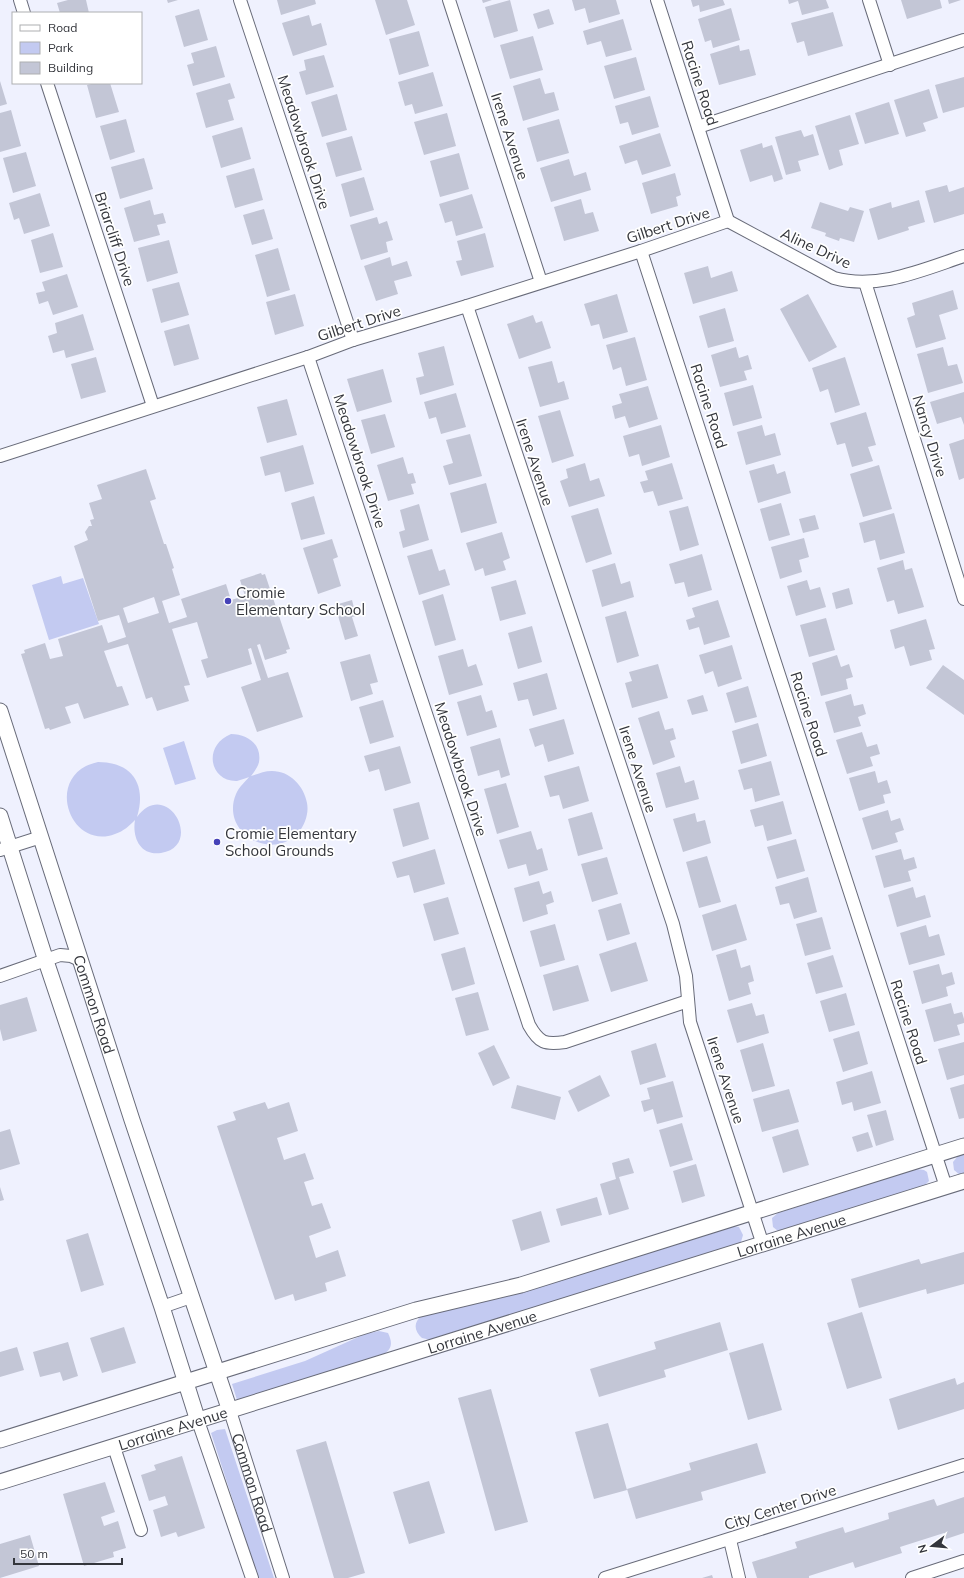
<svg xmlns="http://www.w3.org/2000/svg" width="964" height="1578" viewBox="0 0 964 1578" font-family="Mulish,sans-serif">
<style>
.green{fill:#c3caf1}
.building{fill:#c3c6d6;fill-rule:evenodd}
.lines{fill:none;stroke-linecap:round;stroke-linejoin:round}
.minor-casing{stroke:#686b79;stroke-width:14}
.tertiary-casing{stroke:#686b79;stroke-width:17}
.minor{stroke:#fff;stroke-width:12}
.tertiary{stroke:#fff;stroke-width:15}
.poi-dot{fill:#4542b8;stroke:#fff;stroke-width:1.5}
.labels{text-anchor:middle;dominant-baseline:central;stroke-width:3.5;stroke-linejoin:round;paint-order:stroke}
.street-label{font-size:15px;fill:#34363c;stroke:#fff}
.poi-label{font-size:15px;fill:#34363c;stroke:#fff;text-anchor:start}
</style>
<rect width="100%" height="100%" fill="#eff1fe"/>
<path class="green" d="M61,576L63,584L83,578L99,624L49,640L32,585Z
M231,734C247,734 262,744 259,762C258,767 254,772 251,776C258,774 264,771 272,771C290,771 304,786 307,803C309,813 305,824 299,832C271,863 220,832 236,794C239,787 245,782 249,777C246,778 241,780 237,781C210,782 202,746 231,734Z
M184,741L196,779L175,785L163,748Z
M98,762C132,762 147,784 137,817C167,777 205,846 161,853C140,856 132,837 135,820C129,826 124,831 115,834C73,850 47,786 86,766C90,764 94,763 98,762Z
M964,1154V1174L960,1175L954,1170L953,1162L958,1156Z
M916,1169L924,1170L927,1172L929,1181L923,1187L778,1231L773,1227L772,1218L778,1213Z
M731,1226L739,1227L743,1235L741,1242L737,1245L431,1340L422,1338C414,1331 413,1322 422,1316L501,1298Z
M379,1331L388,1333C393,1343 392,1350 382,1355L237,1400L232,1384L305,1361L365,1334Z
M225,1429L274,1578H258L211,1433L217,1430Z"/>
<path class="building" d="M68,0H86L89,13H60L57,3Z
M167,0H178L168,3Z
M277,0H315L316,4L281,15Z
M375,0H407L415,25L386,35Z
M482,0H492L483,3Z
M510,0L518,31L494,38L485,7Z
M572,0H616L620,14L589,23L585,8L575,11Z
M691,0H723L725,5L700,12L699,5L693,7Z
M788,0H826L829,8L802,15L798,1L789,4Z
M901,0H940L942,8L907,19Z
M948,0H961L949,4Z
M731,8L740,40L713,48L711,40L705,42L698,19Z
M199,9L208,40L184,47L175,16Z
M549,9L554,24L538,29L533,14Z
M833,12L843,46L808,56L804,41L797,43L791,23Z
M309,15L312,26L321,23L327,45L293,56L282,23Z
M623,19L632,50L606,57L601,41L587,45L583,31Z
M419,31L429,66L399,75L389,39Z
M533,36L543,70L510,79L500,45Z
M739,45L740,51L749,49L756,75L719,85L710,54Z
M216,46L225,77L193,86L187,65L194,63L191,53Z
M324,55L334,87L306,95L299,72L306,70L304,60Z
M636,57L645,90L614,99L604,66Z
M433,72L443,106L415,114L412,104L405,106L398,82Z
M964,77V107L943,113L935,85Z
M540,78L545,94L554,92L559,110L523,121L513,86Z
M0,81L7,104L0,106Z
M95,83H110L119,112L96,118L87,85Z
M230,83L235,98L228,100L234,120L206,128L196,93Z
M929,89L938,118L923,123L926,131L906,137L894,100Z
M337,94L347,130L322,137L311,102Z
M650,96L659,127L632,135L628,122L620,124L615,106Z
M889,102L899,134L865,144L855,113Z
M11,110L21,146L0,152V113Z
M447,113L456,146L424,155L414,122Z
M850,115L859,144L839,150L843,165L829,170L815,126Z
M126,119L135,152L110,160L100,126Z
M559,119L569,153L537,162L527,128Z
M242,127L251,159L221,168L212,136Z
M801,130L804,137L813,134L819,155L798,161L801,171L786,175L775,137Z
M660,133L671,166L642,175L637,160L625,164L619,146Z
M352,136L362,170L336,177L326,143Z
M762,143L763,148L772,145L783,179L774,182L772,175L750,182L740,150Z
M26,152L36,186L13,193L3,158Z
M459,153L469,189L440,197L430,161Z
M144,158L153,189L120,199L111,167Z
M569,159L574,176L586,172L591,190L551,202L540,168Z
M254,168L263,200L235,208L226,176Z
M675,173L681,195L676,197L678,206L651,214L642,183Z
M364,177L374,210L350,217L341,184Z
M947,185L949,192L964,187V214L934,223L925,191Z
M40,193L50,226L24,234L19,218L14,220L9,203Z
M472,194L483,228L456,236L452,221L445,223L439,204Z
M581,199L585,214L593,212L599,231L564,241L554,207Z
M150,200L154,215L163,213L166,223L157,225L160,235L134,242L124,208Z
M919,200L925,222L908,227L909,230L878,240L869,209L891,202L892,208Z
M820,202L848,211L850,207L864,211L854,242L840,238L839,241L825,236L826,233L811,228Z
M264,209L273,239L252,245L243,215Z
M377,217L379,224L387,221L393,240L386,242L388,252L361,260L350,225Z
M53,233L63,267L40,273L31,240Z
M485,233L494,267L461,276L456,261L462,260L457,241Z
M169,240L178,273L147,282L138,248Z
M278,248L290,290L267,297L255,255Z
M390,257L392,266L407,261L412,276L394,281L398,294L376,301L364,266Z
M708,266L711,278L732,271L738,291L693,304L684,273Z
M67,274L78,307L53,315L48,301L39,304L36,293L45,291L42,282Z
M179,282L189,315L161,323L152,289Z
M953,290L958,309L939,315L946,339L916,348L907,318L915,315L912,303Z
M295,294L304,326L275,335L266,302Z
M617,294L628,332L603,339L599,324L591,326L584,304Z
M808,294L837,347L809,362L780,309Z
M725,308L734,341L708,348L699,316Z
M83,314L94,350L66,358L64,350L53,353L48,336L57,333L55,323Z
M533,315L536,323L542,321L551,348L519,359L507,324Z
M189,324L199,359L174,366L164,331Z
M635,337L647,380L626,386L621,367L613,370L606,345Z
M444,346L454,385L420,395L416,378L424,376L418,353Z
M736,347L739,358L748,355L752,369L744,371L747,380L720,387L711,355Z
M943,347L948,366L957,364L963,383L928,393L917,354Z
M96,357L106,392L81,399L71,364Z
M845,357L860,405L835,413L828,389L820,392L812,368Z
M552,361L558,383L564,381L569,399L540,407L528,367Z
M383,369L392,402L357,412L347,379Z
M753,385L762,418L733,426L724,393Z
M648,386L658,419L629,428L625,416L615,419L612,406L622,403L619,394Z
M964,392V425L961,417L937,424L930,402Z
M456,393L466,427L441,434L436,417L429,419L424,402Z
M287,399L297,435L267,443L257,407Z
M560,410L574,456L552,463L538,416Z
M866,412L876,445L868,447L873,461L852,467L845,443L837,445L830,423Z
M385,414L395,447L371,454L361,420Z
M661,425L670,457L642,466L639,454L629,457L623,436Z
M762,425L765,436L775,433L781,455L746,465L737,432Z
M470,434L482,476L449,485L443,466L453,463L446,440Z
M964,439V478L959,480L949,444Z
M303,445L314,484L285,492L280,472L265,476L260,457Z
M403,457L408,474L413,473L416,483L411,484L414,494L388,501L377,465Z
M585,463L590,481L599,478L605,496L569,507L560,481L568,478L566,469Z
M672,463L683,499L658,506L653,491L644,493L640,482L648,480L645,471Z
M774,464L777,474L785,471L791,493L758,503L749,471Z
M879,465L892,509L863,517L850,474Z
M146,469L156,499L150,501L164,544H166L174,568L172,569L180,595L162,601L169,623L187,617L181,599L226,584L231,600L245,596L240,580L261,573L262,575L265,574L290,649L286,650L287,653L265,660L260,644L257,645L268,678L288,672L303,717L257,732L241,687L261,680L251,648L248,649L252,664L207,678L201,660L208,658L197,622L172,629L190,685L184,686L189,701L157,711L152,697L146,699L128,644L104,651L117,687L122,686L129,705L84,719L78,703L65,707L71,723L50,730L49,728L45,729L21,654L25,653L24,650L45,643L50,659L63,656L58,639L102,625L108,643L126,637L119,615L98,621L74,546L88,540L85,532L89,526H92L90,520L94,519L89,503L102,499L97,485ZM154,597L159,613L128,623L123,608Z
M486,483L497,523L461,533L450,493Z
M314,496L325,534L301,540L291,503Z
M781,503L790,535L769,541L760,509Z
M419,504L429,540L403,548L399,532L405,530L400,510Z
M688,506L699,545L680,551L669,511Z
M598,508L612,554L586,563L571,516Z
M894,513L905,553L880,560L875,540L864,543L859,523Z
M815,515L819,529L803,533L799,519Z
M502,532L510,558L503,561L506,570L485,576L483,568L475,571L466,543Z
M804,538L809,557L799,560L802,572L780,579L771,547Z
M332,539L338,557L333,559L341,586L318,594L303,548Z
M432,549L439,571L445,569L450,585L419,595L407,556Z
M702,554L712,590L688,597L684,582L675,584L669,564Z
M903,560L905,570L912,568L924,607L898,614L894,600L887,602L877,568Z
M615,563L621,584L630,581L634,597L602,607L592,570Z
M516,580L526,614L500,621L491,587Z
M807,580L810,590L820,587L826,607L796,616L787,586Z
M849,588L853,604L836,609L832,593Z
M443,594L456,640L435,646L422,601Z
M352,600L356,616L352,617L358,636L345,640L335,605Z
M718,600L730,637L704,645L699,627L689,630L686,620L695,617L692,608Z
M626,611L639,656L617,663L605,617Z
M826,618L835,650L809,657L800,625Z
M926,619L935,649L929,650L932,660L910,666L904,646L895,649L890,630Z
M532,626L542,662L518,669L508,633Z
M732,645L742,679L718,687L713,671L705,674L699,655Z
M463,649L468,667L476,664L483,685L449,695L438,656Z
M370,654L378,682L370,684L373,694L351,701L340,662Z
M837,655L841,667L849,664L853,677L846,679L848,689L821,696L812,663Z
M658,664L668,698L632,708L625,683L632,681L629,672Z
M943,665L964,680V715L926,688Z
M547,673L557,709L533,716L528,699L518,701L513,683Z
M748,686L757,717L735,723L726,693Z
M851,694L854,706L863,704L866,714L858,717L861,726L834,733L825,702Z
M481,695L486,712L492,710L497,727L467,736L457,702Z
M703,695L708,711L692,715L687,700Z
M383,700L394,737L370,744L359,707Z
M659,711L665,730L673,728L676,739L670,741L675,757L653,765L638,718Z
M564,719L574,754L548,762L543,744L535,747L529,729Z
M758,723L767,756L741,764L732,731Z
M862,732L867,747L877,744L880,754L870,757L873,766L847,774L836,740Z
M500,738L510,775L501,778L499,770L478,776L470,747Z
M400,746L411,783L385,791L379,769L369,772L364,756Z
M771,761L780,795L755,802L752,788L744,790L738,770Z
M579,766L589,801L563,809L559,795L550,797L544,776Z
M680,766L685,783L694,780L699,799L666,808L656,773Z
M875,771L878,783L887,780L891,793L883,795L885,803L859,811L849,778Z
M506,783L519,827L497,834L484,789Z
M783,801L792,834L767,841L763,825L755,827L750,810Z
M419,802L429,839L403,847L393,809Z
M888,810L891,821L900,818L904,830L895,833L898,842L872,850L862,818Z
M592,812L603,849L578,856L568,819Z
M695,813L697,822L705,820L711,843L683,852L673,819Z
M531,831L537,850L542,848L548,870L529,876L526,864L508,869L499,840Z
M796,839L805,871L777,879L767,847Z
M435,849L445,884L414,893L409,875L397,878L392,862Z
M901,849L904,860L914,857L917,868L908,871L911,881L884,888L875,856Z
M707,856L721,902L699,908L686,862Z
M607,857L618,894L592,902L581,864Z
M808,877L817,912L794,919L789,903L780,905L775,887Z
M539,881L543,894L551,891L554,902L546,905L548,914L523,922L514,888Z
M913,887L916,898L925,895L931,917L897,927L888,895Z
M448,897L459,934L434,941L423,904Z
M621,903L630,934L607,941L598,910Z
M736,904L747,940L712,951L702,915Z
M822,917L831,949L805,956L796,924Z
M555,924L565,960L540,967L530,931Z
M926,925L929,937L939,934L945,955L909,965L900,933Z
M636,942L648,981L611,992L599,954Z
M465,947L475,984L452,991L441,954Z
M736,949L741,968L750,965L754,981L748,983L751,994L729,1001L716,955Z
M833,955L843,987L816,994L807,963Z
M939,964L942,975L952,972L955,984L946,987L948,996L922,1004L913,971Z
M578,965L589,1001L553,1011L543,975Z
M478,992L489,1030L466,1036L455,998Z
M846,993L855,1025L829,1032L820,1001Z
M27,997L37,1031L3,1041L0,1029V1005Z
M752,1003L756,1016L764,1014L769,1033L737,1043L727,1010Z
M951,1003L954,1014L962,1012L964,1019V1023L957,1025L960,1035L934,1042L925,1010Z
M859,1031L868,1064L843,1072L833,1039Z
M964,1042V1075L947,1080L938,1049Z
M656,1043L666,1077L640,1085L631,1051Z
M763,1043L775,1086L752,1092L740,1050Z
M494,1045L510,1078L493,1086L478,1053Z
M872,1071L881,1103L854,1111L852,1102L842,1105L836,1082Z
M600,1075L610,1096L578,1112L568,1091Z
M673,1081L683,1117L657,1124L653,1109L644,1112L641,1101L650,1099L647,1088Z
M964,1084V1118L959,1119L950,1088Z
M517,1085L561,1097L555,1120L511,1108Z
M789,1089L799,1122L762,1132L753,1099Z
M265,1102L268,1109L289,1102L298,1131L277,1138L284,1160L305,1153L314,1179L304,1182L312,1206L322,1203L331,1228L309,1236L316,1258L338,1250L346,1276L325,1283L327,1291L295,1301L293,1294L275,1300L217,1126L236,1120L233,1112Z
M886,1110L894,1140L876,1146L867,1115Z
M682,1123L693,1160L670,1167L659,1130Z
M10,1129L20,1164L0,1170V1132Z
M798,1129L809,1165L783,1173L772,1137Z
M868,1132L873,1147L857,1152L852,1137Z
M629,1158L634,1173L619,1177L629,1209L609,1215L600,1184L616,1179L612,1163Z
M696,1164L705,1196L682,1203L673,1171Z
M0,1187L4,1200L0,1201Z
M597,1197L602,1215L561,1226L556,1209Z
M541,1211L550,1242L521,1251L512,1220Z
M88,1233L104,1285L81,1292L66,1240Z
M964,1252V1284L927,1294L926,1289L859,1308L851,1279L919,1259L921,1264Z
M862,1312L882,1378L847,1389L827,1323Z
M720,1322L728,1350L664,1370L666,1377L599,1397L590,1369L656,1349L654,1342Z
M124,1327L136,1363L102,1373L90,1338Z
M68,1342L78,1376L63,1381L60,1372L40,1377L33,1352Z
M763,1343L782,1410L748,1420L729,1353Z
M17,1347L24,1370L0,1377V1352Z
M955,1378L957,1385L964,1382V1409L898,1430L889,1399Z
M491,1389L528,1522L495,1531L458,1398Z
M608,1423L627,1490L594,1499L575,1432Z
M326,1441L365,1573L348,1578H334L296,1450Z
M757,1443L766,1473L701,1492L703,1500L636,1519L627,1489L691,1470L689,1463Z
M182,1456L205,1528L178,1537L176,1532L161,1537L153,1510L168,1505L165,1496L149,1501L141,1475L156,1470L154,1465Z
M429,1481L445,1533L409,1544L393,1492Z
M105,1482L115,1512L101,1517L104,1526L118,1521L126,1548L113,1552L114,1557L84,1566L63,1494Z
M964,1497V1533L946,1539L944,1533L900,1547L902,1553L855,1568L853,1562L809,1576V1578H757L752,1562L797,1548L795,1542L843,1527L845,1533L889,1519L888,1513L934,1499L937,1506Z
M30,1535L39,1566L0,1578V1544Z
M712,1575L713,1578H702Z"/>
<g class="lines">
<g class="minor-casing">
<g id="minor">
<path d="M20,0L24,13"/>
<path d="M240,0L353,340"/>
<path d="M449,0L541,282"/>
<path d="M657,0L728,221"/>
<path d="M869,0L890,65"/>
<path d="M47,83L153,406"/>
<path d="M698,127L964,40"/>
<path d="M728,221L834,278C878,290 922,270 964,256"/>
<path d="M641,251L946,1187"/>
<path d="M865,282L964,599"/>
<path d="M467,306L673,924L686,976L690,1022L763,1245"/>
<path d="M308,357L529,1025C539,1043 545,1045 565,1042L688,1001"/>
<path d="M0,456L308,357L353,340L467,306L641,251L728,221"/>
<path d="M0,850L41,837"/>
<path d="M0,976L60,955L71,956L80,960"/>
<path d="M162,1307L191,1297"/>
<path id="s1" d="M230,1411L283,1578"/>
<path d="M198,1421L252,1578"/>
<path d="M114,1447L141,1530"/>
<path d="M730,1540L739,1578"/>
<path d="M605,1578L964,1465"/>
<path d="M912,1578L964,1561"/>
</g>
</g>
<g class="tertiary-casing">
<g id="tertiary">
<path id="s2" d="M0,711L132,1120L230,1411"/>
<path d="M0,816L46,961L162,1307L198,1421"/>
<path d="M0,1440L416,1310L521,1285L964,1146"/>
<path id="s3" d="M0,1482L964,1181"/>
</g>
</g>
<use href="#minor" class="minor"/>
<use href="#tertiary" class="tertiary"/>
</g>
<g class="poi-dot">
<circle cx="228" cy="601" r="4"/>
<circle cx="217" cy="842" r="4"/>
</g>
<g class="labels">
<g class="street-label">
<text transform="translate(700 83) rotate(72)">Racine Road</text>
<text transform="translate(510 136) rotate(72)">Irene Avenue</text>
<text transform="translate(304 142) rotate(72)">Meadowbrook Drive</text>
<text transform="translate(668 225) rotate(-18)">Gilbert Drive</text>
<text transform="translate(115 239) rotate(72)">Briarcliff Drive</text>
<text transform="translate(816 248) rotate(25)">Aline Drive</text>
<text transform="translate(359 323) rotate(-18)">Gilbert Drive</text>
<text transform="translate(709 406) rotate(72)">Racine Road</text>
<text transform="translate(930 436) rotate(73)">Nancy Drive</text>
<text transform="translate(360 461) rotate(72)">Meadowbrook Drive</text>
<text transform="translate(535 462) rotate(72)">Irene Avenue</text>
<text transform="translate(809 714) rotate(72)">Racine Road</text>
<text transform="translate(461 769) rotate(72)">Meadowbrook Drive</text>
<text transform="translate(638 769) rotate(72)">Irene Avenue</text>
<text stroke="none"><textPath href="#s2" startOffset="308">Common Road</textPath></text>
<text transform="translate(909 1022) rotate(72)">Racine Road</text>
<text transform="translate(726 1080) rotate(72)">Irene Avenue</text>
<text stroke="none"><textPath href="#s3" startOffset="829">Lorraine Avenue</textPath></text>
<text stroke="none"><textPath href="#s3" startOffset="505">Lorraine Avenue</textPath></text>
<text stroke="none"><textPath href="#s3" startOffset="181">Lorraine Avenue</textPath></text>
<text stroke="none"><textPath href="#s1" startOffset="75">Common Road</textPath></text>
<text transform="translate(780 1507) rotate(-18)">City Center Drive</text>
</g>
<g class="poi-label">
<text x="236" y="592">Cromie<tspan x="236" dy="17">Elementary School</tspan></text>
<text x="225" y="833">Cromie Elementary<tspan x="225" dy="17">School Grounds</tspan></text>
</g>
</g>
<rect x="12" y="12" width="130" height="72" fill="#ffffff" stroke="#aeafb1"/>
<rect x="20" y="25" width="20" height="6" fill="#ffffff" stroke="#aeafb1"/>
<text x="48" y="32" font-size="12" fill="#34363c">Road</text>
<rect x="20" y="42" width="20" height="12" fill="#c3caf1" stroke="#aeafb1"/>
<text x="48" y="52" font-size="12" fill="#34363c">Park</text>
<rect x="20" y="62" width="20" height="12" fill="#c3c6d6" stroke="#aeafb1"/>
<text x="48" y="72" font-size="12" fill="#34363c">Building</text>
<g transform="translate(932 1546) rotate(254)" stroke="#ffffff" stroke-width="3" paint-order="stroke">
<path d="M0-3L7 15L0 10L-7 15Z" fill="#34363c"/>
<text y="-6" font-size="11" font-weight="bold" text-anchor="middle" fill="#34363c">N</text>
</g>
<path d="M14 1558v6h108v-6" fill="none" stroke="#34363c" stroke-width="2"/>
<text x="20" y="1558" font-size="12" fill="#34363c" stroke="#ffffff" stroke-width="3" paint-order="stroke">50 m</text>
</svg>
